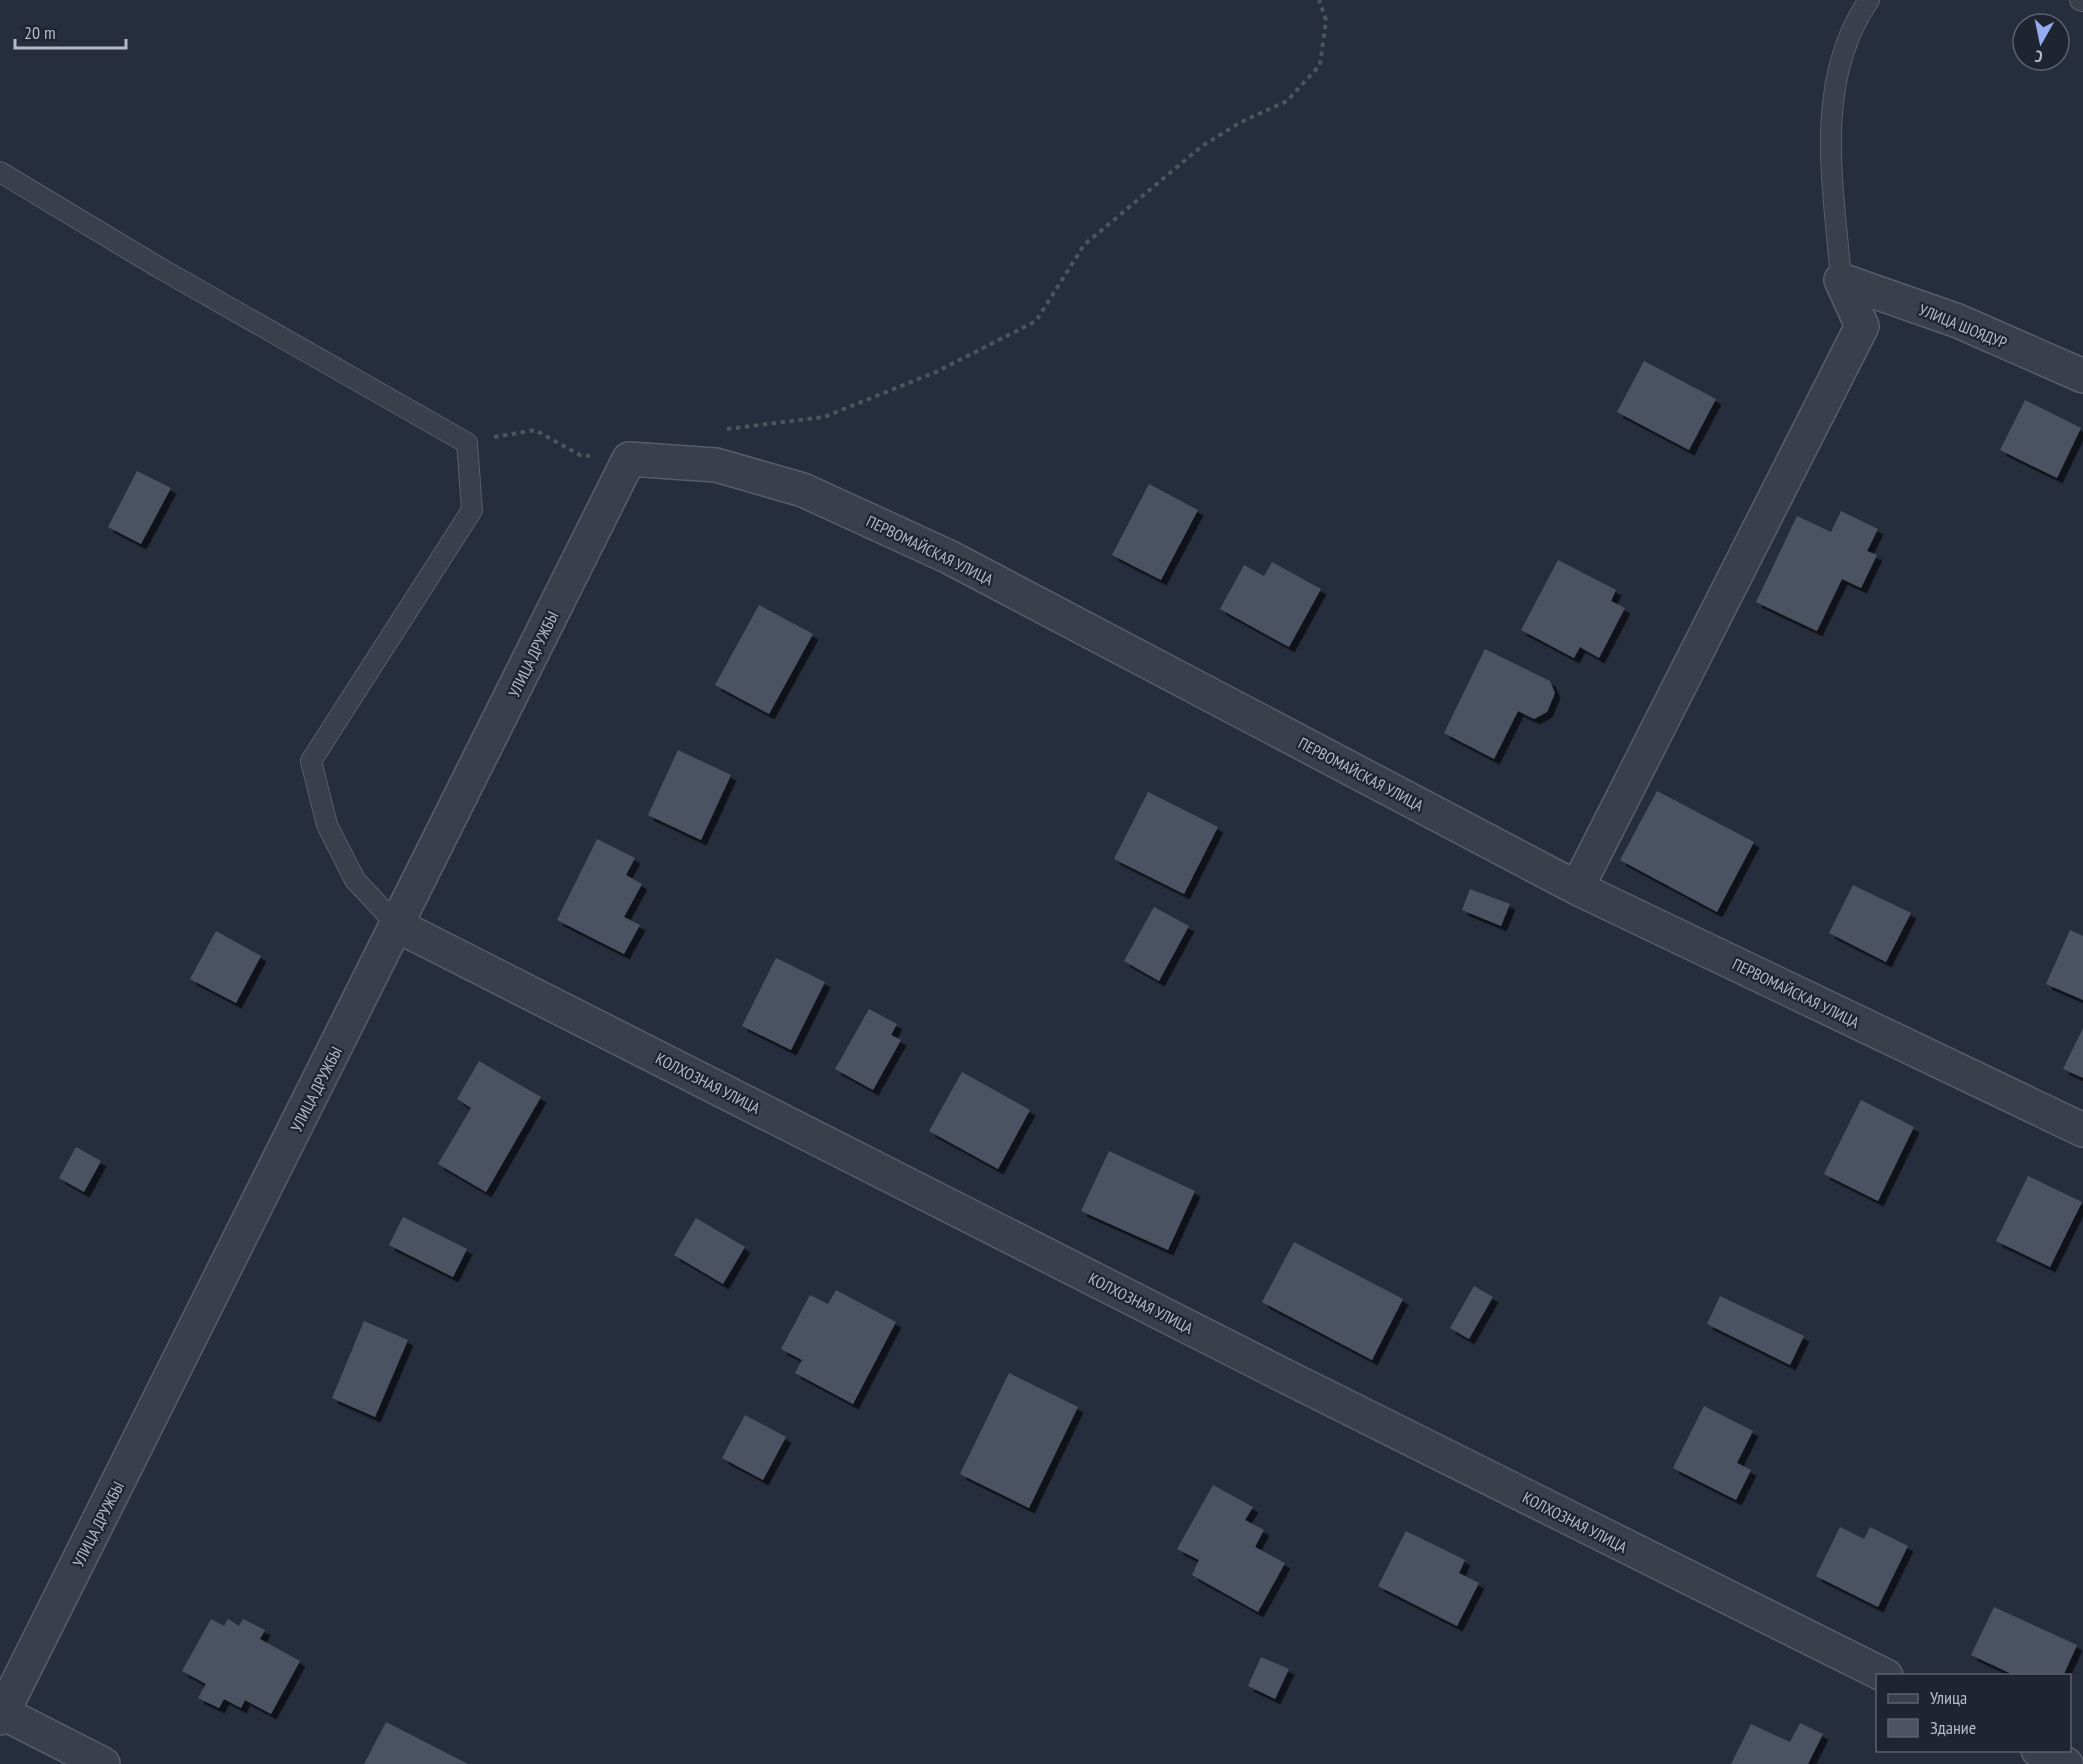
<svg xmlns="http://www.w3.org/2000/svg" width="2083" height="1764" viewBox="0 0 2083 1764" font-family="'PT Sans Narrow',sans-serif">
<style>
.building{fill:#4c5364;filter:url(#shadow)}
.lines{fill:none;stroke-linecap:round;stroke-linejoin:round}
.lane-casing{stroke:#585d6a;stroke-width:22}
.street-casing{stroke:#585d6a;stroke-width:36}
.path{stroke:#48575c;stroke-width:4;stroke-dasharray:4.5 4.5;stroke-linecap:butt}
.lane{stroke:#3a3f4c;stroke-width:20}
.street{stroke:#3a3f4c;stroke-width:33}
.labels{text-anchor:middle;dominant-baseline:central;stroke-width:4.5;stroke-linejoin:round;paint-order:stroke}
.street-label{font-size:16px;fill:#b6bac7;stroke:#1f2431}
</style>
<defs>
<filter id="shadow"><feDropShadow dx="5.5" dy="5.5" stdDeviation="0" flood-color="#0009"/></filter>
</defs>
<rect width="100%" height="100%" fill="#262d3c"/>
<path class="building" d="M1644,361L1716,399L1689,450L1617,412Z
M2025,400L2081,428L2057,478L2000,450Z
M137,471L171,488L141,544L108,527Z
M1149,484L1198,510L1161,580L1112,555Z
M1841,511L1878,529L1867,551L1877,555L1861,588L1842,579L1817,631L1756,602L1797,516L1831,532Z
M1558,560L1616,590L1611,601L1625,608L1599,658L1580,647L1574,658L1521,630Z
M1272,562L1321,589L1289,647L1220,609L1244,565L1264,576Z
M759,605L813,634L769,714L715,685Z
M1485,649L1550,681L1555,693L1547,712L1534,719L1518,711L1494,759L1444,733Z
M678,750L731,775L701,840L648,815Z
M1657,791L1754,842L1717,912L1620,860Z
M1148,792L1218,827L1184,894L1114,859Z
M597,839L635,858L626,875L642,884L624,917L640,925L624,954L557,920Z
M1853,885L1911,913L1886,962L1829,933Z
M1470,889L1510,904L1501,926L1462,910Z
M1154,907L1189,926L1159,981L1124,961Z
M2070,930L2083,936V1000L2046,984Z
M216,931L261,956L236,1003L190,979Z
M776,958L825,982L791,1050L742,1026Z
M869,1009L897,1024L891,1035L901,1040L873,1090L835,1069Z
M2083,1028V1078L2063,1069Z
M479,1061L541,1097L486,1192L438,1164L471,1108L457,1099Z
M962,1072L1030,1110L998,1169L929,1131Z
M1861,1100L1914,1127L1878,1201L1824,1174Z
M76,1147L101,1161L84,1192L59,1178Z
M1109,1151L1195,1191L1168,1250L1081,1211Z
M2028,1176L2082,1202L2050,1267L1996,1241Z
M403,1217L467,1249L453,1277L389,1245Z
M696,1218L745,1247L723,1284L674,1255Z
M1294,1242L1403,1299L1372,1360L1262,1302Z
M1474,1286L1493,1297L1469,1339L1450,1328Z
M836,1290L896,1322L853,1404L795,1373L802,1360L781,1349L810,1295L828,1304Z
M1720,1296L1804,1336L1790,1365L1707,1324Z
M364,1321L408,1340L375,1417L332,1398Z
M1009,1373L1078,1407L1029,1508L960,1474Z
M1704,1406L1753,1431L1737,1463L1751,1470L1736,1500L1673,1468Z
M745,1415L786,1437L763,1480L722,1458Z
M1213,1485L1253,1507L1245,1520L1264,1530L1255,1547L1285,1563L1258,1612L1192,1575L1199,1560L1177,1549Z
M1840,1527L1864,1539L1870,1527L1908,1546L1878,1607L1816,1576Z
M1406,1531L1465,1560L1459,1573L1479,1583L1457,1626L1378,1586Z
M1994,1607L2077,1645L2063,1676H2016L1971,1655Z
M211,1619L224,1626L228,1619L239,1626L243,1619L265,1630L260,1639L300,1661L271,1714L245,1700L241,1708L224,1699L219,1708L198,1698L206,1684L182,1671Z
M1261,1657L1289,1669L1275,1699L1248,1686Z
M386,1722L468,1764H364Z
M1800,1723L1823,1734L1808,1764H1731L1751,1724L1790,1742Z"/>
<g class="lines">
<g class="lane-casing">
<path id="lane" d="M2080,0L2083,1
M0,172L158,267L467,443L472,510L311,761L327,825L355,880L398,926
M1841,280C1834,187 1812,83 1869,0"/>
</g>
<g class="street-casing">
<path id="street" d="M1841,280L1958,321L2083,376
M1577,888L1862,326L1841,280
M398,926L1281,1374L1886,1676
M3,1713L103,1764
M0,1718L629,459L716,465L803,490L949,557L1577,888L2083,1130
M2038,1750L2066,1764"/>
</g>
<path class="path" d="M727,429L824,417L936,372L1036,321L1084,245L1202,146L1241,122L1287,101L1320,65L1326,20L1319,0
M494,437L535,430L580,455L590,456"/>
<use href="#lane" class="lane"/>
<use href="#street" class="street"/>
</g>
<g class="labels">
<g class="street-label">
<text transform="translate(1963 326) rotate(22)">УЛИЦА ШОЯДУР</text>
<text transform="translate(930 550) rotate(26)">ПЕРВОМАЙСКАЯ УЛИЦА</text>
<text transform="translate(533 654) rotate(-64)">УЛИЦА ДРУЖБЫ</text>
<text transform="translate(1361 774) rotate(28)">ПЕРВОМАЙСКАЯ УЛИЦА</text>
<text transform="translate(1796 993) rotate(26)">ПЕРВОМАЙСКАЯ УЛИЦА</text>
<text transform="translate(708 1083) rotate(27)">КОЛХОЗНАЯ УЛИЦА</text>
<text transform="translate(316 1089) rotate(-63)">УЛИЦА ДРУЖБЫ</text>
<text transform="translate(1141 1303) rotate(27)">КОЛХОЗНАЯ УЛИЦА</text>
<text transform="translate(1575 1522) rotate(27)">КОЛХОЗНАЯ УЛИЦА</text>
<text transform="translate(98 1524) rotate(-63)">УЛИЦА ДРУЖБЫ</text>
</g>
</g>
<rect x="1876" y="1674" width="195" height="78" fill="#1f2431" stroke="#5b606d" stroke-width="1.5"/>
<rect x="1888" y="1694" width="30" height="9" fill="#3a3f4c" stroke="#5b606d" stroke-width="1.5"/>
<text x="1930" y="1704" font-size="18" fill="#b6bac7">Улица</text>
<rect x="1888" y="1719" width="30" height="18" fill="#4c5364" stroke="#5b606d" stroke-width="1.5"/>
<text x="1930" y="1734" font-size="18" fill="#b6bac7">Здание</text>
<g transform="translate(2041 42) rotate(189)"><circle r="28" fill="#1f2431" stroke="#5b606d" stroke-width="1.5"/>
<path d="M0-4.5L10 22L0 15L-10 22Z" fill="#93abef"/>
<text y="-9" font-size="16" font-weight="bold" text-anchor="middle" fill="#b6bac7">С</text>
</g>
<path d="M15 39v9h111v-9" fill="none" stroke="#b6bac7" stroke-width="3"/>
<text x="24" y="39" font-size="18" fill="#b6bac7" stroke="#1f2431" stroke-width="4.5" paint-order="stroke">20 m</text>
</svg>
